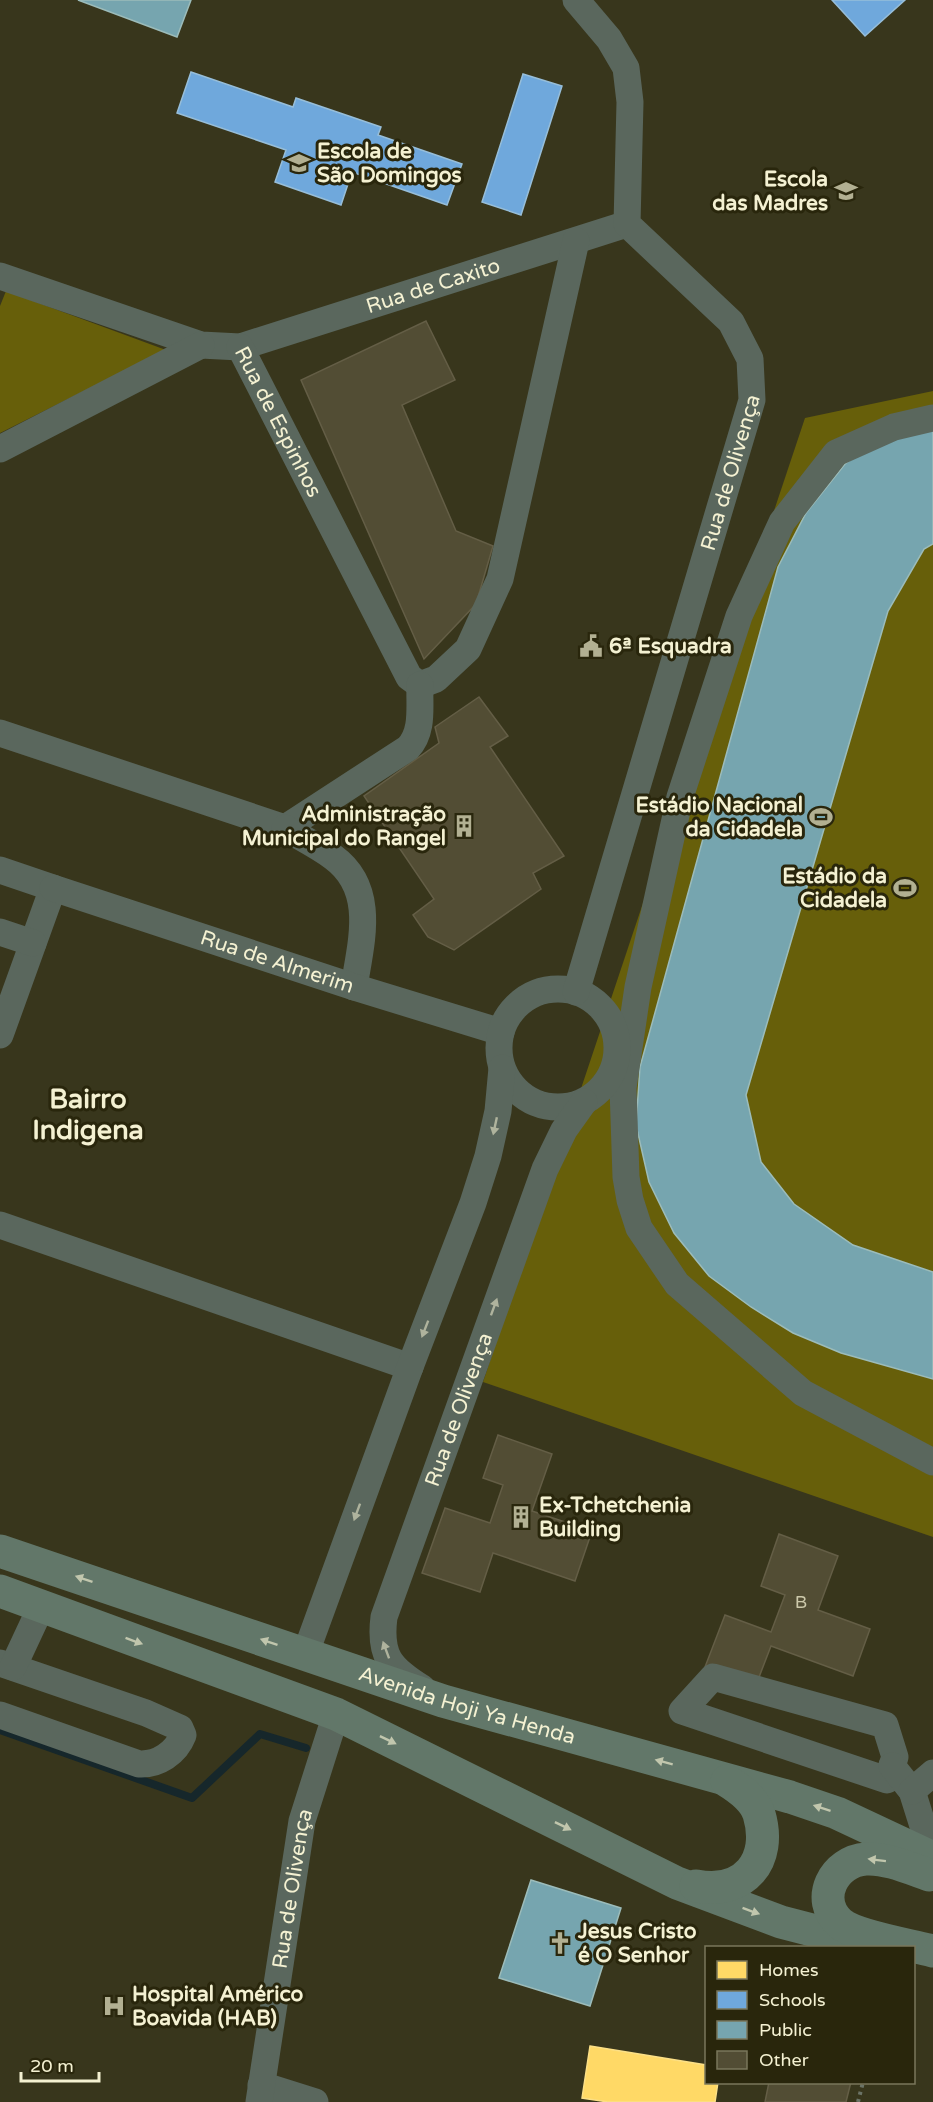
<svg xmlns="http://www.w3.org/2000/svg" width="933" height="2102" viewBox="0 0 933 2102" font-family="'Varela Round',sans-serif">
<style>
.green{fill:#675f0a}
.homes{fill:#ffd966;stroke:#fce086;stroke-width:1.5}
.schools{fill:#6fa8dc;stroke:#97bed9;stroke-width:1.5}
.public{fill:#76a5af;stroke:#9cbcba;stroke-width:1.5}
.lines{fill:none;stroke-linecap:round;stroke-linejoin:round}
.stream{stroke:#16272b;stroke-width:8}
.building{fill:#524d34;stroke:#645e46;stroke-width:1.5}
.path{stroke:#6b7366;stroke-width:4;stroke-dasharray:3 4.5;stroke-linecap:butt}
.minor{stroke:#5a675d;stroke-width:27}
.major{stroke:#627769;stroke-width:33}
.oneway{fill:#afb39d}
.oneway2{fill:#c1c6ad}
.labels{text-anchor:middle;dominant-baseline:central;stroke-width:6;stroke-linejoin:round;paint-order:stroke}
.number-label{font-size:18px;fill:#ccc8aa}
.poi-label{font-size:21px;font-weight:bold;fill:#f4f1d2;stroke:#29260c;text-anchor:start}
.street-label{font-size:21px;fill:#f4f1d2;stroke:#29260c}
.district-label{font-size:27px;font-weight:bold;fill:#f4f1d2;stroke:#29260c}
</style>
<rect width="100%" height="100%" fill="#38361c"/>
<path class="green" d="M6,291L166,350L0,433V306Z
M933,391V1537L483,1382L805,418Z"/>
<path class="homes" d="M590,2046L706,2065V2082H718L715,2102H608L582,2098Z"/>
<path class="schools" d="M832,0H905L865,36Z
M191,72L293,107L296,98L381,127L378,135L462,164L447,205L352,172L341,205L275,182L286,150L177,113Z
M523,74L562,86L521,215L482,202Z"/>
<path class="public" d="M78,0H191L177,37Z
M933,410V544L924,549L888,611L746,1095L761,1162L794,1204L853,1245L933,1272V1379L841,1353L793,1333L751,1307L709,1276L674,1233L649,1182L636,1125L640,1067L778,567L806,513L845,464L894,427Z
M531,1880L621,1908L590,2006L499,1978Z"/>
<g class="lines">
<path class="stream" d="M0,1730L192,1798L260,1734L306,1748"/>
</g>
<path class="building" d="M426,321L455,380L402,405L456,531L493,546L476,604L424,659L301,380Z
M479,697L508,736L490,747L564,856L533,873L541,889L454,950L428,937L413,915L434,899L364,796L439,743L435,727Z
M498,1435L552,1454L532,1511L592,1531L575,1581L493,1553L480,1592L422,1573L445,1508L490,1523L503,1485L483,1478Z
M779,1534L838,1556L818,1610L870,1629L853,1676L771,1646L756,1685L705,1667L725,1615L771,1632L785,1595L761,1586Z
M769,2082H851L846,2102H765Z"/>
<g class="lines">
<path class="path" d="M858,2102L863,2082"/>
<g class="minor">
<path id="s1" d="M0,276L201,345L240,347L627,224"/>
<path id="s2" d="M240,347L409,677L420,685"/>
<path d="M933,418L894,427L836,453L782,522L739,616L680,797L638,987L623,1088L626,1177L630,1200L639,1228L677,1284L803,1393L933,1462"/>
<path d="M0,449L201,345"/>
<path d="M420,685L436,679L468,649L500,579L576,241"/>
<path d="M0,733L285,828L408,748C424,731 419,706 420,685"/>
<path d="M285,828C300,837 318,846 333,857C377,889 361,942 354,987"/>
<path d="M0,870L53,888L0,1035"/>
<path id="s3" d="M53,888L354,987L501,1032"/>
<path d="M0,932L33,943"/>
<circle cx="558" cy="1048" r="59"/>
<path id="s4" d="M576,992L752,400L750,359L731,322L627,224L630,102L626,68L609,39L576,0"/>
<path d="M0,1225L410,1367"/>
<path d="M305,1655L410,1367L473,1203L488,1156L498,1111L502,1068"/>
<path d="M0,1663L146,1713L180,1728L183,1735C176,1753 158,1765 139,1764L0,1715"/>
<path d="M13,1667L41,1607"/>
<path d="M713,1677L885,1725L895,1757L887,1780L682,1711Z"/>
<path id="s5" d="M422,1688C390,1668 379,1656 384,1617L545,1169L564,1130L584,1102"/>
<path d="M892,1766L912,1791L933,1858"/>
<path d="M912,1791L933,1773"/>
<path d="M261,2085L315,2102"/>
<path id="s6" d="M259,2102L302,1821L336,1714"/>
</g>
<g class="major">
<path id="s7" d="M0,1551L443,1701L790,1797L837,1813L933,1858"/>
<path d="M0,1591L336,1714L677,1883L781,1922L835,1936L896,1948"/>
<path d="M929,1875C909,1868 887,1858 866,1859C834,1861 814,1899 840,1923C856,1937 911,1945 933,1951"/>
<path d="M696,1886C744,1895 773,1861 759,1814C754,1799 740,1789 727,1781"/>
</g>
</g>
<defs><path id="oneway-solid" d="M-6-.8H1V-3.2L6.5 0L1 3.2V.8H-6Z" transform="scale(1.5)"/></defs>
<g class="oneway">
<use href="#oneway-solid" transform="translate(495 1126) rotate(102)"/>
<use href="#oneway-solid" transform="translate(494 1307) rotate(-70)"/>
<use href="#oneway-solid" transform="translate(425 1329) rotate(111)"/>
<use href="#oneway-solid" transform="translate(357 1512) rotate(110)"/>
<use href="#oneway-solid" transform="translate(386 1650) rotate(-110)"/>
</g>
<g class="oneway2">
<use href="#oneway-solid" transform="translate(84 1579) rotate(-161)"/>
<use href="#oneway-solid" transform="translate(134 1641) rotate(20)"/>
<use href="#oneway-solid" transform="translate(269 1642) rotate(-161)"/>
<use href="#oneway-solid" transform="translate(388 1740) rotate(26)"/>
<use href="#oneway-solid" transform="translate(664 1762) rotate(-165)"/>
<use href="#oneway-solid" transform="translate(822 1808) rotate(-162)"/>
<use href="#oneway-solid" transform="translate(563 1826) rotate(26)"/>
<use href="#oneway-solid" transform="translate(877 1860) rotate(-173)"/>
<use href="#oneway-solid" transform="translate(751 1911) rotate(20)"/>
</g>
<defs>
<g id="school-bare" transform="scale(1.8)"><path d="M0-5L7-2L0 1L-7-2ZM-4 1L0 2.5L4 1V4Q0 6-4 4Z" fill="#b2b092" stroke="#29260c" stroke-width="2.5" paint-order="stroke"/></g>
<g id="civic-bare" transform="scale(1.8)"><path d="M-.6-6.5H3V-4.5H.6V-3L4-1V1h2V6H-6V1h2V-1L-.6-3ZM-1.2 2.5V6h2.4V2.5Z" fill="#b2b092" stroke="#29260c" stroke-width="2.5" paint-order="stroke"/></g>
<g id="stadium-bare" transform="scale(1.8)"><path d="M0-5a6.5 5 0 1 0 0 10a6.5 5 0 1 0 0-10ZM-3.5-1.8h7v3.6h-7Z" fill="#b2b092" stroke="#29260c" stroke-width="2.5" paint-order="stroke"/></g>
<g id="building-bare" transform="scale(1.8)"><path d="M-4-6H4V6H1V3H-1V6H-4ZM-2.5-4.3h1.7v1.8h-1.7ZM.8-4.3h1.7v1.8H.8ZM-2.5-1h1.7V.8h-1.7ZM.8-1h1.7V.8H.8Z" fill="#b2b092" stroke="#29260c" stroke-width="2.5" paint-order="stroke"/></g>
<g id="church-bare" transform="scale(1.8)"><path d="M-1.2-6h2.4v3.5h3.3v2.4h-3.3V6h-2.4V-.1h-3.3v-2.4h3.3Z" fill="#b2b092" stroke="#29260c" stroke-width="2.5" paint-order="stroke"/></g>
<g id="hospital-bare" transform="scale(1.8)"><path d="M-5-5h3v3.5h4V-5h3V5h-3V1.5h-4V5h-3Z" fill="#b2b092" stroke="#29260c" stroke-width="2.5" paint-order="stroke"/></g>
</defs>
<g fill-rule="evenodd">
<use href="#school-bare" x="299" y="163"/>
<use href="#school-bare" x="846" y="191"/>
<use href="#civic-bare" x="591" y="646"/>
<use href="#stadium-bare" x="821" y="817"/>
<use href="#building-bare" x="464" y="826"/>
<use href="#stadium-bare" x="905" y="888"/>
<use href="#building-bare" x="521" y="1517"/>
<use href="#church-bare" x="560" y="1943"/>
<use href="#hospital-bare" x="114" y="2006"/>
</g>
<g class="labels">
<g class="number-label">
<text x="801" y="1602">B</text>
</g>
<g class="poi-label">
<text x="317" y="151">Escola de<tspan x="317" dy="24">São Domingos</tspan></text>
<text x="828" y="179" text-anchor="end">Escola<tspan x="828" dy="24">das Madres</tspan></text>
<text x="609" y="646">6ª Esquadra</text>
<text x="803" y="805" text-anchor="end">Estádio Nacional<tspan x="803" dy="24">da Cidadela</tspan></text>
<text x="446" y="814" text-anchor="end">Administração<tspan x="446" dy="24">Municipal do Rangel</tspan></text>
<text x="887" y="876" text-anchor="end">Estádio da<tspan x="887" dy="24">Cidadela</tspan></text>
<text x="539" y="1505">Ex-Tchetchenia<tspan x="539" dy="24">Building</tspan></text>
<text x="578" y="1931">Jesus Cristo<tspan x="578" dy="24">é O Senhor</tspan></text>
<text x="132" y="1994">Hospital Américo<tspan x="132" dy="24">Boavida (HAB)</tspan></text>
</g>
<g class="street-label">
<text stroke="none"><textPath href="#s1" startOffset="454">Rua de Caxito</textPath></text>
<text stroke="none"><textPath href="#s2" startOffset="84">Rua de Espinhos</textPath></text>
<text stroke="none"><textPath href="#s4" startOffset="542">Rua de Olivença</textPath></text>
<text stroke="none"><textPath href="#s3" startOffset="236">Rua de Almerim</textPath></text>
<text stroke="none"><textPath href="#s5" startOffset="308">Rua de Olivença</textPath></text>
<text stroke="none"><textPath href="#s7" startOffset="492">Avenida Hoji Ya Henda</textPath></text>
<text stroke="none"><textPath href="#s6" startOffset="216">Rua de Olivença</textPath></text>
</g>
<g class="district-label">
<text x="88" y="1099">Bairro<tspan x="88" dy="31">Indigena</tspan></text>
</g>
</g>
<rect x="705" y="1946" width="210" height="138" fill="#29260c" stroke="#7a775b" stroke-width="1.5"/>
<rect x="717" y="1961" width="30" height="18" fill="#ffd966" stroke="#7a775b" stroke-width="1.5"/>
<text x="759" y="1976" font-size="18" fill="#f4f1d2">Homes</text>
<rect x="717" y="1991" width="30" height="18" fill="#6fa8dc" stroke="#7a775b" stroke-width="1.5"/>
<text x="759" y="2006" font-size="18" fill="#f4f1d2">Schools</text>
<rect x="717" y="2021" width="30" height="18" fill="#76a5af" stroke="#7a775b" stroke-width="1.5"/>
<text x="759" y="2036" font-size="18" fill="#f4f1d2">Public</text>
<rect x="717" y="2051" width="30" height="18" fill="#524d34" stroke="#7a775b" stroke-width="1.5"/>
<text x="759" y="2066" font-size="18" fill="#f4f1d2">Other</text>
<path d="M21 2072v9h78v-9" fill="none" stroke="#f4f1d2" stroke-width="3"/>
<text x="30" y="2072" font-size="18" fill="#f4f1d2" stroke="#29260c" stroke-width="4.5" paint-order="stroke">20 m</text>
</svg>
